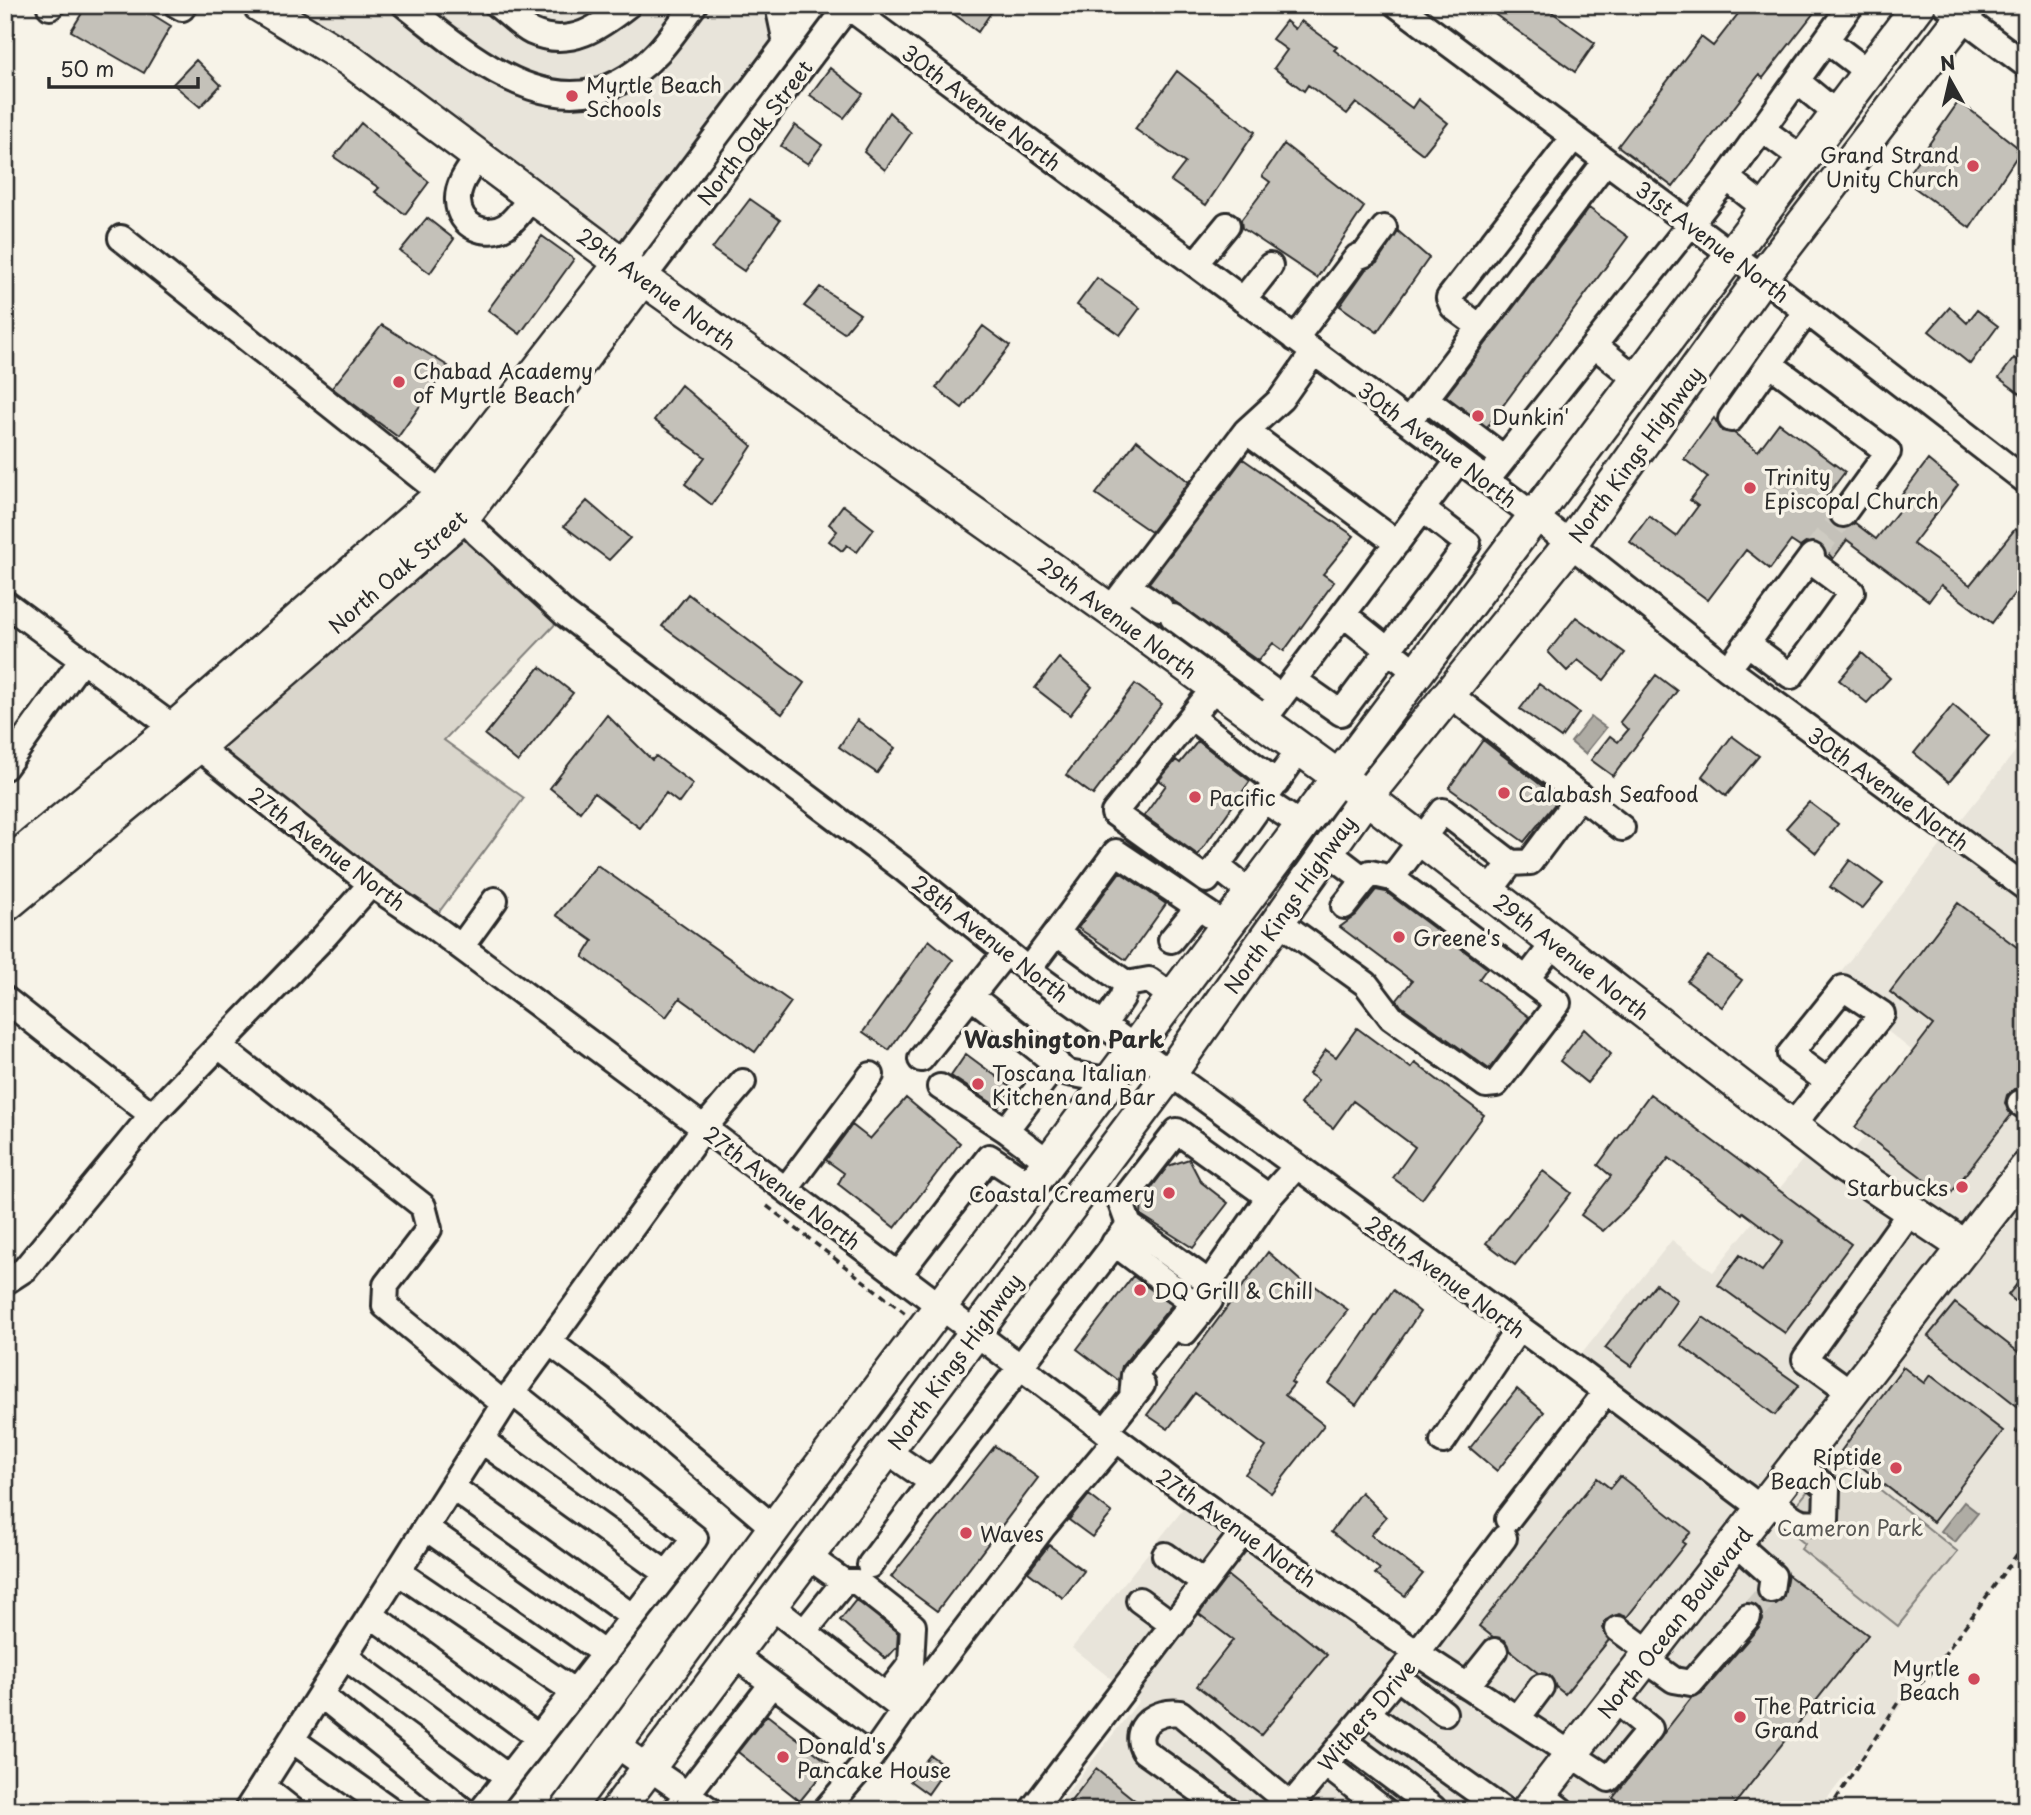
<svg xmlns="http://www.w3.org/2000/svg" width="2031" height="1815" viewBox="0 0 2031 1815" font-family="'Playpen Sans',sans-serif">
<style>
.built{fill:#e8e4da}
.green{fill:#dad6cc;stroke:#82807c;stroke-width:2}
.water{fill:#afaca4;stroke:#7a7874;stroke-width:2}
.building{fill:#c4c1b9;stroke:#2b2b2b;stroke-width:2}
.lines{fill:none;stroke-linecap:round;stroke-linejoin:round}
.minor-tunnel{stroke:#cecbc2;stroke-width:24;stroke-dasharray:24 12;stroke-linecap:butt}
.minor-casing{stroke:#2b2b2b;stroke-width:30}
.major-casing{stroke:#2b2b2b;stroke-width:37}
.path{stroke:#2b2b2b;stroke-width:3.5;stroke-dasharray:7 5;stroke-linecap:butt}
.minor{stroke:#f7f3e8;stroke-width:24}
.major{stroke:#f7f3e8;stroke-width:32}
.poi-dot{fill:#d1495b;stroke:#f7f3e8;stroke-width:2.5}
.labels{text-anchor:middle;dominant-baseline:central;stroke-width:7;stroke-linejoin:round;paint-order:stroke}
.poi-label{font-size:21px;fill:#2b2b2b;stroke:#f7f3e8;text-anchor:start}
.street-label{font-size:21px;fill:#2b2b2b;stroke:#f7f3e8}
.park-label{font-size:21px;fill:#575653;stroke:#f7f3e8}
.neighbourhood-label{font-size:23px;font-weight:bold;fill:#2b2b2b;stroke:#f7f3e8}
</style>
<rect width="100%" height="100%" fill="#f7f3e8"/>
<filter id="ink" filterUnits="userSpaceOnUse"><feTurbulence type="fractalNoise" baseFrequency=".0143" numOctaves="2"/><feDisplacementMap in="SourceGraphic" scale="14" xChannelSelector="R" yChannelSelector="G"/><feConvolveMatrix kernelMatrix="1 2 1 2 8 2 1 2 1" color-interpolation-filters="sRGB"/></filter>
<g filter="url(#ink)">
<path class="built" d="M257,5H815L621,263Z
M2026,738V1548L1818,1810H1054L1139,1701L1072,1648L1193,1497L1417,1652L1610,1396L1572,1366L1672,1240L1713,1272L1815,1144L1842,1165L1925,1061L1830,985Z"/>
<path class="green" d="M464,516L565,614L444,740L524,798L430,924L197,747Z
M1837,1455L1958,1552L1898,1626L1801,1549L1805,1544L1781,1524Z"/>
<path class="water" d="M1591,717L1606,728L1585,754L1571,742Z
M1964,1502L1978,1513L1955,1542L1941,1531Z"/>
<path class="building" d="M87,5H137L171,26L144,73L71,31Z
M942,5H996L978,32Z
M1482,5H1542L1595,43L1575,72Z
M1745,5H1820L1763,78L1759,75L1673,187L1618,146L1701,37L1713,46Z
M1286,21L1295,29L1301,21L1337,47L1334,50L1412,108L1418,99L1448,123L1423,154L1356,103L1347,114L1308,85L1304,91L1274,68L1287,50L1272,39Z
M196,60L221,85L200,107L173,84Z
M830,68L863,94L844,118L810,95Z
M1177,71L1255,132L1206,205L1171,181L1185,163L1135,129Z
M1959,101L2021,150L1970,228L1904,180Z
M889,112L911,133L885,170L864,152Z
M361,123L429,182L405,214L375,192L379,188L334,157Z
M795,125L822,145L808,164L781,146Z
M1284,144L1364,207L1317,278L1242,228L1241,220L1270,182L1262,176Z
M750,199L780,220L744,271L712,249Z
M1589,208L1628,237L1487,427L1446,396Z
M427,218L454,239L430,273L400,251Z
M1398,231L1429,258L1377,332L1340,306L1366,269L1377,263Z
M542,236L574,259L520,334L488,310Z
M1097,278L1140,308L1120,335L1077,305Z
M820,287L860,314L844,333L804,306Z
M1950,307L1967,323L1977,310L1998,326L1970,364L1929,331Z
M382,325L448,366L398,437L332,388Z
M983,326L1010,346L962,408L936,388Z
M2014,358L2026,366V398L1999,378Z
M681,385L752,446L712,505L685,484L705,457L654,420Z
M1714,418L1722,431L1734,433L1758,451L1779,423L1845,472L1824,500L1831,505L1830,521L1842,529L1855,523L1876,539L1904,504L1898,500L1928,460L1958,485L1913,544L1970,585L2015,529L2026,537V578L1992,623L1941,585L1929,601L1847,540L1833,559L1820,544L1807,542L1800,547L1791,541L1770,569L1746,550L1708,600L1630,542L1649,516L1676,536L1698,506L1690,500L1708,477L1684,459Z
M1137,440L1189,482L1151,532L1096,494Z
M1243,459L1354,536L1323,574L1334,582L1284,651L1273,643L1258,661L1149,583Z
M587,501L630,538L609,560L564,526Z
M843,505L874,529L857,552L847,545L842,551L829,541L837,531L829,524Z
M688,594L804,683L782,714L662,626Z
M1576,617L1625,653L1604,680L1578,660L1567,671L1548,652Z
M1862,653L1890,678L1867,703L1839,680Z
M1059,658L1092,687L1070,715L1035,688Z
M540,667L573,693L518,762L485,735Z
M1656,675L1677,691L1613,776L1591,760L1610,736L1618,742L1628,730L1620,722Z
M1135,684L1162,704L1093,795L1066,775Z
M1539,684L1579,713L1561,738L1520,709Z
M1953,705L1989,736L1949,782L1914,753Z
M607,715L652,760L656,756L693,784L679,803L666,793L640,828L594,793L580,812L550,788Z
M857,720L895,748L877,773L839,747Z
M1732,736L1759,756L1726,796L1702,776Z
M1483,740L1559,799L1524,842L1449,788Z
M1198,741L1250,781L1198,855L1144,816L1166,785L1159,780L1176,760L1180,763Z
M1809,802L1838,824L1816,853L1786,828Z
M1850,860L1883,884L1862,909L1830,887Z
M597,865L791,1002L755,1052L680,998L666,1017L583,957L593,941L556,915Z
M1120,872L1166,904L1126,960L1078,928Z
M1376,890L1386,892L1487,968L1479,979L1529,1017L1489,1069L1401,1006L1397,1000L1412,981L1340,927L1356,915Z
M1958,903L2026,954V1077L2019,1086L2022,1088L2014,1089L2007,1095L2005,1103L2011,1115L1948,1197L1855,1127L1933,1025L1890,992Z
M929,940L953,960L889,1050L863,1032Z
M1708,956L1742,980L1722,1007L1687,981Z
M1357,1028L1411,1068L1415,1063L1484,1115L1422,1199L1393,1178L1415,1147L1353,1101L1333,1128L1300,1104L1318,1080L1309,1074L1326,1050L1336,1057Z
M1584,1029L1611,1054L1587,1083L1560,1061Z
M966,1054L1012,1088L998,1107L951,1076Z
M1650,1094L1851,1244L1785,1333L1718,1285L1740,1255L1762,1271L1783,1242L1743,1212L1742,1214L1669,1158L1634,1201L1603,1231L1581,1215L1611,1176L1598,1165Z
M906,1098L960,1143L895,1228L838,1184L844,1173L826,1160L852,1125L870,1139Z
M1189,1159L1201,1182L1228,1203L1193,1248L1141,1215L1142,1200L1168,1166Z
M1543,1171L1571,1193L1515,1265L1486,1243Z
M1268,1252L1312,1291L1315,1286L1348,1310L1291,1382L1294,1384L1285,1395L1324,1425L1271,1493L1245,1474L1266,1447L1195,1393L1168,1429L1147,1415Z
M2026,1273V1310L2008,1295Z
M1133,1276L1172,1305L1122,1366L1119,1381L1077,1349Z
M1656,1284L1677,1300L1631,1366L1605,1348Z
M1393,1290L1420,1312L1356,1405L1329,1384Z
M1955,1303L2026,1358V1413L1928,1336Z
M1703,1317L1799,1385L1775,1415L1681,1345Z
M1903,1367L1924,1383L1930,1375L2003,1431L1933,1522L1841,1451Z
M1517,1389L1544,1412L1497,1471L1470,1448Z
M995,1446L1038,1478L937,1611L891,1577Z
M1620,1476L1691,1532L1682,1542L1685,1544L1627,1617L1619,1614L1606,1620L1603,1628L1609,1640L1565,1694L1556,1687L1550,1676L1538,1673L1509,1650L1505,1640L1493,1637L1479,1626L1597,1478L1610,1488Z
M1361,1492L1386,1517L1371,1535L1423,1574L1405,1596L1375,1574L1380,1569L1331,1532Z
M1089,1495L1112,1513L1092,1537L1069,1520Z
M1049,1545L1084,1571L1063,1598L1028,1572Z
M1788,1575L1868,1635L1730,1810H1629L1613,1798L1692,1697L1702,1693L1759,1627L1763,1619L1761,1610L1766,1603L1776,1604L1783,1599Z
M1228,1576L1327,1655L1261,1735L1197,1686L1233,1640L1199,1614Z
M856,1600L898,1633L897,1647L886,1659L840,1620Z
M767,1715L830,1764L800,1801L738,1752Z
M930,1755L947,1767L928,1794L910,1781Z
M1096,1769L1147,1810H1064Z"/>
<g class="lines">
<path class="minor-tunnel" d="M1812,556L1843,514
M1748,1617L1771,1590"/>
<g class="minor-casing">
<path id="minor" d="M177,5L182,8L184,5
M405,5C480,65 571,144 658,52C671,38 682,21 694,5
M497,5C508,13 520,26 532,32C570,49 600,27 628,5
M778,5L786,43
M846,5L1536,517L1728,669L2026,888
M1397,5L1762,277L2026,481
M1946,5L2026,65
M50,7L52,5
M1826,40L1868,72
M1797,81L1837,114
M1762,129L1803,159
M478,157C469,170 457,184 458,201C459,227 486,238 506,226C517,219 524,206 532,196
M1727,178L1766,209
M121,238L442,494L478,534L565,614L905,870L1028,970L1572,1366L1762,1509
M621,263L815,5
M1195,264L1227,225
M643,278L849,5
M1243,300L1270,266
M1480,327L1453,307L1449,298L1574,137
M1295,339L1357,257L1365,254L1384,228
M1594,345L1638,380
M1770,364L1888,452L1843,514
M1426,399L1504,458
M1731,419L1807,311
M1408,422L1606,161
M1246,431L1397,543
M1487,480L1727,178L1851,5
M1128,586L1160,608
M5,603L174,728L371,884L430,924L704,1128L1193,1497L1417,1653L1609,1779L1650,1729L1613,1698
M1110,610L1246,431L1281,399L1314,352
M1343,614L1418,674
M1173,617L1281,697
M1747,643L1791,676L1852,592L1809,560
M1737,657L1812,556
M1294,680L1341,713L1468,544L1422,509
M1215,687L1114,813L1207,880L1300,749
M1449,694L1622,828
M1191,717L1277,783
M1262,722L1459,460
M5,767L82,660
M1265,801L1303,826
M1327,851L1365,880
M1218,867L1252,894
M1392,878L1443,811L1511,863
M1489,892L1511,863L1530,862L1580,795
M1278,921L1366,984L1391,1017L1486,1085L1496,1084L1558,1003L1392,878L1370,873L1344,906
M1171,940L1198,907
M461,947L495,900
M1028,970L1056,933
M1526,980L1554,943
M971,996L1068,1073L1112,1081
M1174,998L1149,980L1127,984L1056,933L1116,852L1228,927
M5,999L152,1115
M1104,1024L1122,998L1127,984
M219,1046L423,1206L429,1229L386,1285L385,1306L504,1404
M921,1059L1006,952
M940,1087L1006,1130
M2020,1103L2026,1107
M1792,1126L1882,1014L1843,988L1790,1054L1828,1082
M1050,1163L1006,1130L1057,1063
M786,1189L871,1075
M1269,1197L1177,1131L1121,1203L1129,1225L1209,1283L1269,1197L1296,1167
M1114,1243L1187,1298L1188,1309L1134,1375L1132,1398
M899,1274L989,1157L1033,1186
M5,1282L25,1269L152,1115L323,938L371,884
M1185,1332L1210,1301L1209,1283
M549,1342L599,1379L774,1528
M1852,1393L1805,1359L1911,1211
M1105,1431L1142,1385
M481,1440L667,1574
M1443,1441L1518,1329
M932,1482L1129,1225
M452,1487L633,1617
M1770,1499C1792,1517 1797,1528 1826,1520L1827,1488L1797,1464
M1508,1519L1606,1392
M426,1528L605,1654
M1735,1542L1773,1576L1771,1590
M1165,1555L1204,1583
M809,1557L844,1582H857L913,1626L911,1664L886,1696
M870,1565L932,1482L887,1451
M398,1572L575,1692
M1139,1600L1173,1625
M771,1606L904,1710L871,1757
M371,1615L539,1738
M1618,1629L1648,1651
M804,1632L844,1582
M734,1655L871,1757L825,1810
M345,1657L508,1777
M1643,1658L1674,1680L1691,1683L1748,1617
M1397,1677L1444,1713
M1467,1686L1495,1651
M321,1695L463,1810
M904,1710L1044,1526L1116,1440
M1367,1713L1503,1810
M1517,1719L1541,1687
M292,1740L391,1810
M1344,1741L1433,1808
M616,1745L710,1810
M1325,1764L1384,1810
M263,1787L292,1810
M1541,1794L1561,1810
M247,1810L504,1404L704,1128L743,1082
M482,1810L695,1538L512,1392
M675,1810L772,1684
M1032,1810L1243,1532
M1227,1810L1144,1751C1130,1727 1158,1709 1180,1713L1291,1805
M1287,1810L1417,1653L1504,1538"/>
</g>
<g class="major-casing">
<path id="major" d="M259,5L348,59L621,263L1110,610L1366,797L1842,1165L1965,1247
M5,867L174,728L442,494L621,263
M5,906L197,747L464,516L643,278
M567,1810L797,1497L1919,5
M617,1810L1169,1075L1366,797L1571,543L1762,277L1971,5
M1528,1810L2026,1168"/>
</g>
<path class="path" d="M767,1206L905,1313
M2015,1431L2026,1433
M1829,1810L1899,1701L1928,1677L2026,1542"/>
<use href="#minor" class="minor"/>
<use href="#major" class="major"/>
</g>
</g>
<g class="poi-dot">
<circle cx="572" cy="96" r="7"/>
<circle cx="1973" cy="166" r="7"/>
<circle cx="399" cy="382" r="7"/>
<circle cx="1478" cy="416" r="7"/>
<circle cx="1750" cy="488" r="7"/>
<circle cx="1504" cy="793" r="7"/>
<circle cx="1195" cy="797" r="7"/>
<circle cx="1399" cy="937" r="7"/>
<circle cx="978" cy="1084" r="7"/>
<circle cx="1962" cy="1187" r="7"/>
<circle cx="1169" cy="1193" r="7"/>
<circle cx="1140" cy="1290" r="7"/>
<circle cx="1896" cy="1468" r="7"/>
<circle cx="966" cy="1533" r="7"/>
<circle cx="1974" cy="1679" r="7"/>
<circle cx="1740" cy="1717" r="7"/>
<circle cx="783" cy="1757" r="7"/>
</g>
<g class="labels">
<g class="poi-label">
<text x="586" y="84">Myrtle Beach<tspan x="586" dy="24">Schools</tspan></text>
<text x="1959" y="154" text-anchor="end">Grand Strand<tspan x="1959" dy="24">Unity Church</tspan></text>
<text x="413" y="370">Chabad Academy<tspan x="413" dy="24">of Myrtle Beach</tspan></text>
<text x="1492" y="416">Dunkin'</text>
<text x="1764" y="476">Trinity<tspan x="1764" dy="24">Episcopal Church</tspan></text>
<text x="1518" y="793">Calabash Seafood</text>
<text x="1209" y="797">Pacific</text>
<text x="1413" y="937">Greene's</text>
<text x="992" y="1072">Toscana Italian<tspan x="992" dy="24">Kitchen and Bar</tspan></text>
<text x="1948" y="1187" text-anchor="end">Starbucks</text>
<text x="1155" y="1193" text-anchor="end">Coastal Creamery</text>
<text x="1154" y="1290">DQ Grill &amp; Chill</text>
<text x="1882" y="1456" text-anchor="end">Riptide<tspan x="1882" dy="24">Beach Club</tspan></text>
<text x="980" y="1533">Waves</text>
<text x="1960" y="1667" text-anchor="end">Myrtle<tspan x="1960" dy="24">Beach</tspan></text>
<text x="1754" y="1705">The Patricia<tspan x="1754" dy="24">Grand</tspan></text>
<text x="797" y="1745">Donald's<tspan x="797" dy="24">Pancake House</tspan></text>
</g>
<g class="street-label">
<text transform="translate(982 107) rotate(37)">30th Avenue North</text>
<text transform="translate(754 132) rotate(-53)">North Oak Street</text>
<text transform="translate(1713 241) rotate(37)">31st Avenue North</text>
<text transform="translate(657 288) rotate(36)">29th Avenue North</text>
<text transform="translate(1438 444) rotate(37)">30th Avenue North</text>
<text transform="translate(1635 454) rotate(-54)">North Kings Highway</text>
<text transform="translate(397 571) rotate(-41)">North Oak Street</text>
<text transform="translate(1118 617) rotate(36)">29th Avenue North</text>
<text transform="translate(1889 788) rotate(36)">30th Avenue North</text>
<text transform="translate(328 848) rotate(37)">27th Avenue North</text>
<text transform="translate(1289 904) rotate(-55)">North Kings Highway</text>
<text transform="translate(991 938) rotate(38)">28th Avenue North</text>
<text transform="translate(1572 956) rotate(38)">29th Avenue North</text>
<text transform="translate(783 1187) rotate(37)">27th Avenue North</text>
<text transform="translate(1446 1276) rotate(36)">28th Avenue North</text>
<text transform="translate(954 1361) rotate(-54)">North Kings Highway</text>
<text transform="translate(1237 1527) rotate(35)">27th Avenue North</text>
<text transform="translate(1674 1622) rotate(-52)">North Ocean Boulevard</text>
<text transform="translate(1366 1715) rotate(-50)">Withers Drive</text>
</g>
<g class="park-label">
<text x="1850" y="1527">Cameron Park</text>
</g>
<g class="neighbourhood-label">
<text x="1064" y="1038">Washington Park</text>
</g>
</g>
<rect width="2031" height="1815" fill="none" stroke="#f7f3e8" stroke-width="28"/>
<rect x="14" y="14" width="2003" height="1787" fill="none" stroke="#2b2b2b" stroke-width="2.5" filter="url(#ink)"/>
<g transform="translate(1950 80) rotate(352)" stroke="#f7f3e8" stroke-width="5" paint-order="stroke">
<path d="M0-5L12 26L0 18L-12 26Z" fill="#2b2b2b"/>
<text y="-10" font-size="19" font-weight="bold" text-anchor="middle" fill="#2b2b2b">N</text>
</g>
<path d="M49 77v10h149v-10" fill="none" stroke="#2b2b2b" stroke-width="3.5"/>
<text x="60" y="77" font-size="21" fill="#2b2b2b" stroke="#f7f3e8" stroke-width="5" paint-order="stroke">50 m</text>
</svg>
